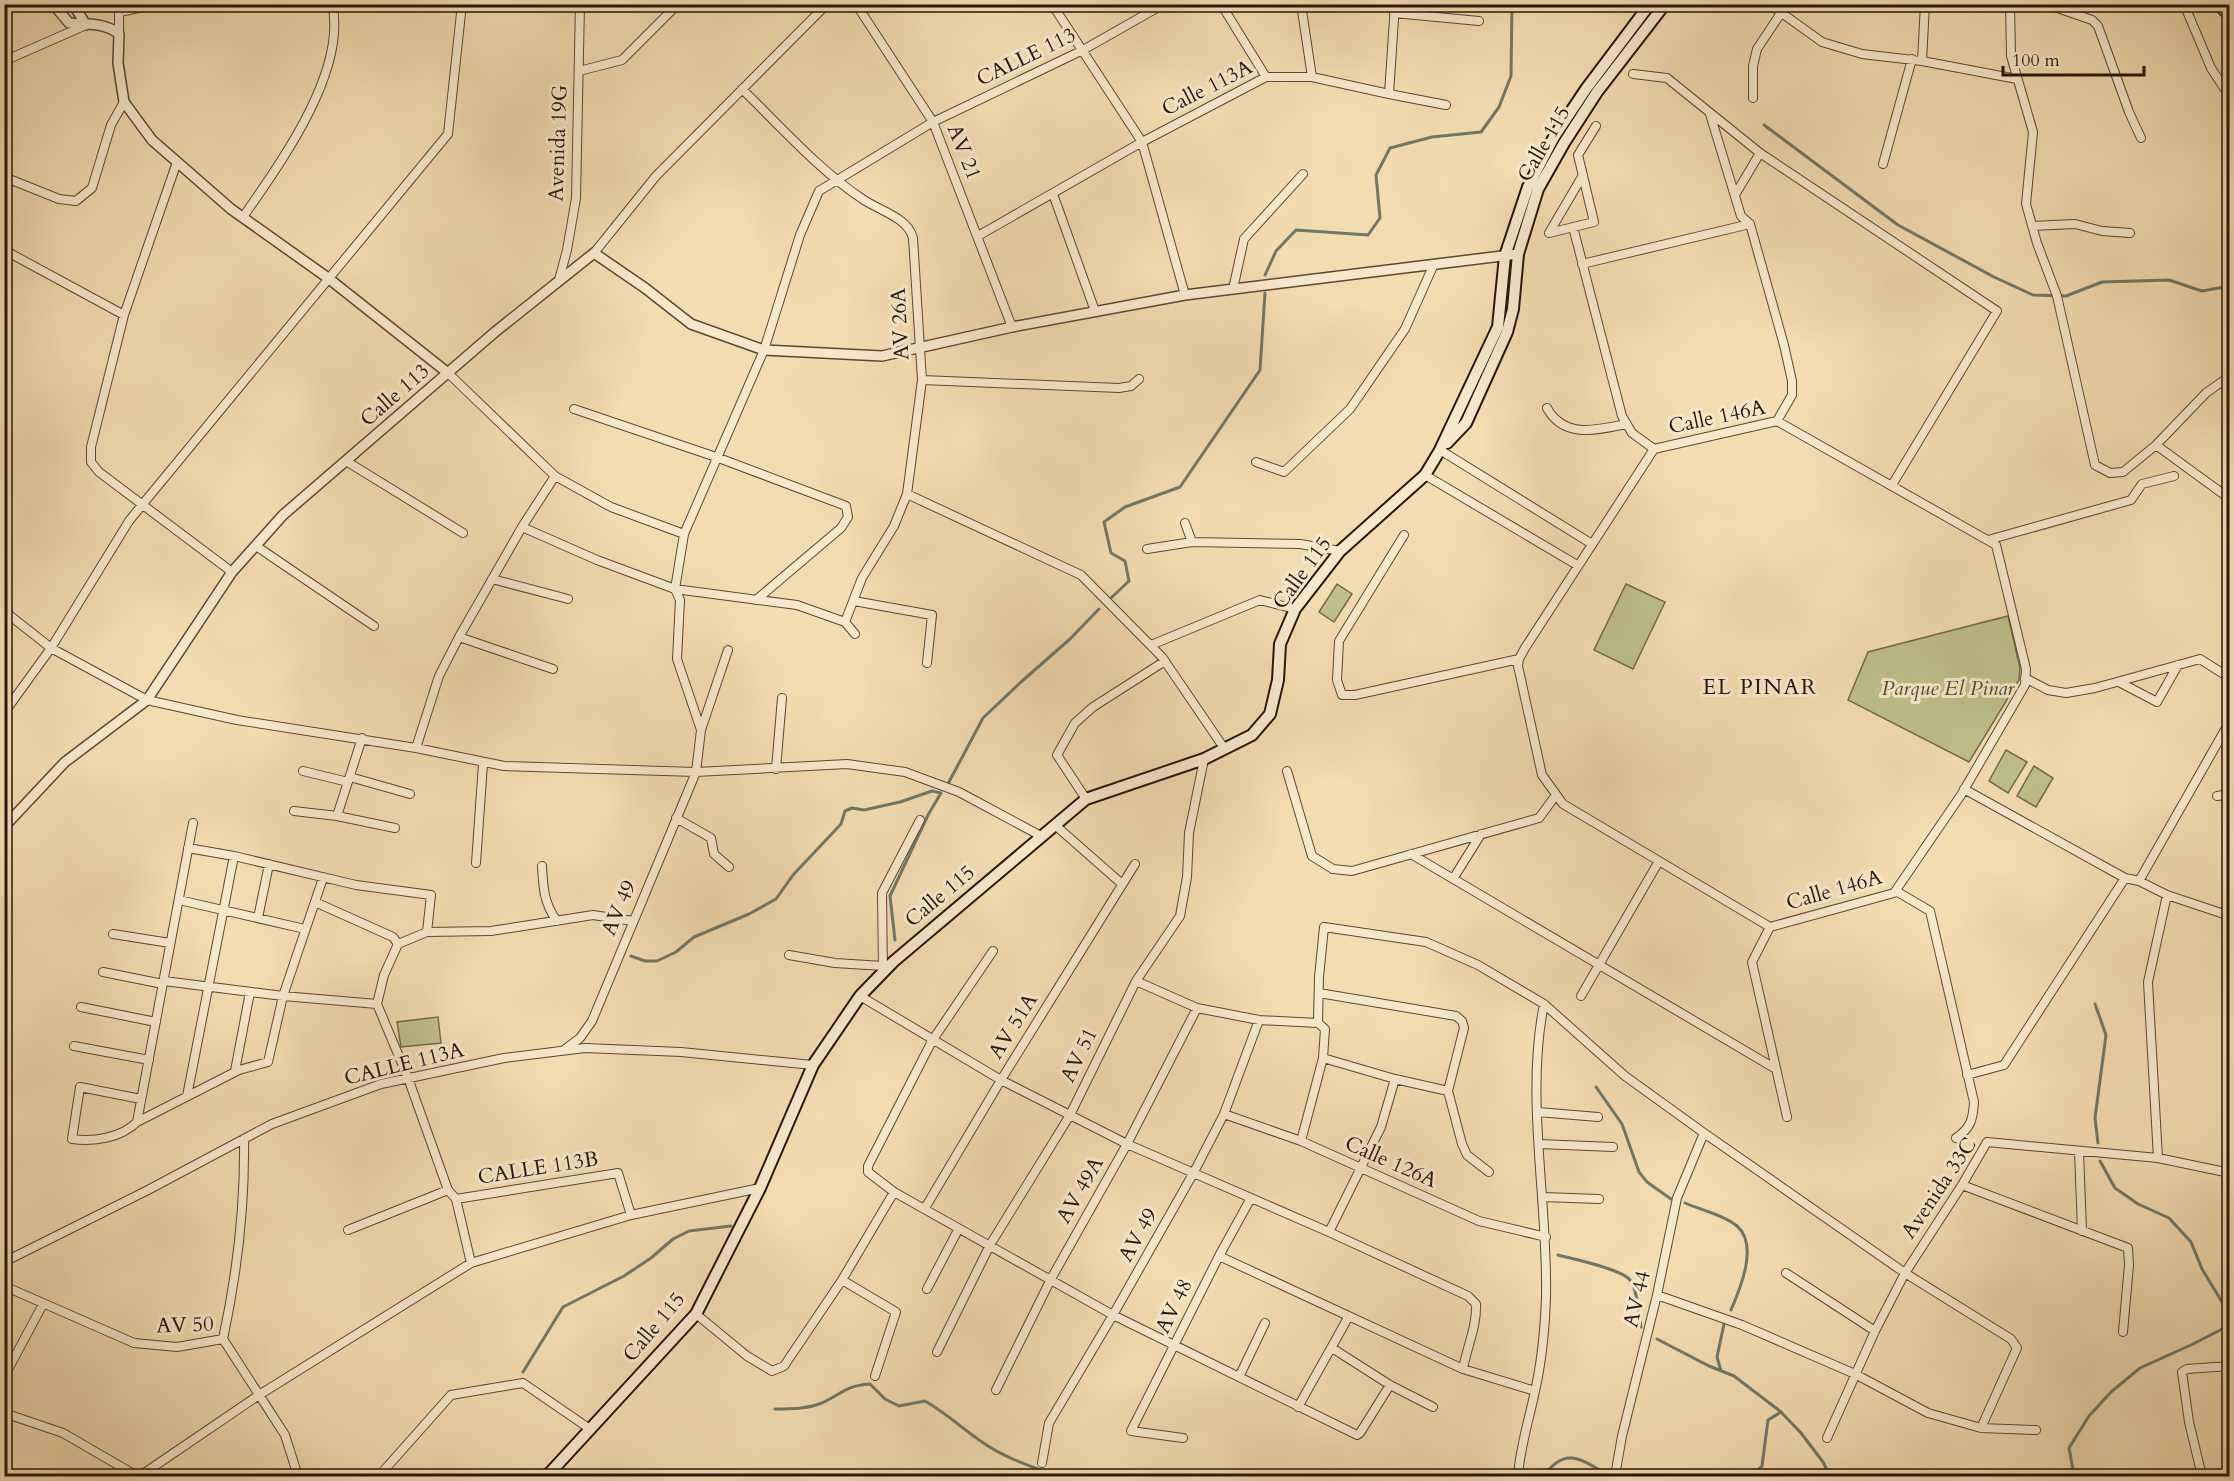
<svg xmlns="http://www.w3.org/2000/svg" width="2234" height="1481" viewBox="0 0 2234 1481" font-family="Cardo,serif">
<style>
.green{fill:#bdc08a;stroke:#726a4c;stroke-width:1.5}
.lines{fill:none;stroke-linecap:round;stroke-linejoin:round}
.stream{stroke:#6d796b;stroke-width:3}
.minor-casing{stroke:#5b4736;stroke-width:10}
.tertiary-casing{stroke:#5b4736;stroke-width:12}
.secondary-casing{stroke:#28150d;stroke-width:14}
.primary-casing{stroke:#28150d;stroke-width:15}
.minor{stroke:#f7e8cc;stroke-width:8}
.tertiary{stroke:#f7e8cc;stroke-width:9}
.secondary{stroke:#f7e8cc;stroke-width:10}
.primary{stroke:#f3dcb0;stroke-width:12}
.labels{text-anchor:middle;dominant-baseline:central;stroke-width:6;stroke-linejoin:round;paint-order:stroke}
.street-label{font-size:21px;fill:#28150d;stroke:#f7e8cc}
.park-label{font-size:21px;font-style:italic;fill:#554832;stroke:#f7e8cc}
.neighbourhood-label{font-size:22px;letter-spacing:1.5px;fill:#28150d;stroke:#f7e8cc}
</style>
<rect width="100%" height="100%" fill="#f3dcb0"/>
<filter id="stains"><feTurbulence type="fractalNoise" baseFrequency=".00333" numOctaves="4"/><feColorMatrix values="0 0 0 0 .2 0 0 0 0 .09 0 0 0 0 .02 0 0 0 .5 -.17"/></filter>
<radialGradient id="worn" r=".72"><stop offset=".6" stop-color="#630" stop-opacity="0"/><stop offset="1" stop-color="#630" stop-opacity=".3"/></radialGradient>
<path class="green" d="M1337,584L1352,594L1334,622L1319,612Z
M1626,584L1665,602L1633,669L1594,650Z
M2008,616L2020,668L2019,680L1969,762L1848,700L1868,652Z
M2006,750L2027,762L2008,793L1989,781Z
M2034,766L2053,778L2036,807L2017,796Z
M438,1017L441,1043L401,1047L397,1022Z"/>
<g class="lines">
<path class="stream" d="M1764,125L1898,225L1994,277L2033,295L2066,296L2102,282L2169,280L2202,291L2230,286
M1265,275L1276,251L1296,230L1368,235L1380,218L1376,175L1390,148L1432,137L1481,132L1499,107L1511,76L1512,4
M1111,598L1129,581L1125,561L1111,553L1104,522L1125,507L1180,487L1260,370L1265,293
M949,782L983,718L1021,682L1070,639L1099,609
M631,956L645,961H657L676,952L694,937L749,914L776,899L793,875L841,824L845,811L852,808L864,810L900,802L932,791L941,793L928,815L890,896L895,940
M2095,1004L2106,1035L2095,1118L2098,1143
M1596,1087L1622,1124L1639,1172L1647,1182L1671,1199
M2100,1161L2115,1188L2138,1204L2169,1218L2191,1242L2202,1269L2230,1315
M1685,1203C1701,1210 1724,1215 1737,1226C1759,1245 1740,1289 1731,1310
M1558,1255C1573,1259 1622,1269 1630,1280C1638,1291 1638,1313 1641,1327
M1657,1339L1709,1366L1734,1376L1781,1412L1801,1433L1823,1462L1830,1476
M1721,1371L1717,1357L1724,1324
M523,1372L563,1307L624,1276L651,1258L673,1239L689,1231L731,1226
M775,1409C791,1409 807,1409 822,1403C844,1393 844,1386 870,1384L885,1399L899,1406L925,1401C946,1413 963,1429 982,1442C1002,1456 1024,1464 1046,1472
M1544,1476C1564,1447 1580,1458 1606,1474
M1752,1476L1762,1466L1768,1420L1781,1412
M2072,1476L2074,1475L2069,1448L2089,1416L2111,1392L2140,1368L2191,1345L2230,1325"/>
<g class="minor-casing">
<path id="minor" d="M856,4L933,122L1012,327
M1052,4L1142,142L1185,295
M1221,4L1266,77
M1301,4L1312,77
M1769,4L1822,42L1862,54L1922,61L2017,79
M2010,4L2011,56L2033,132L2026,204L2037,243L2057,296L2095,465L2110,473L2123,472L2156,445L2206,393L2230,376
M2046,4L2092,20L2098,26L2129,112L2141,138
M2184,4L2211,68L2230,97
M120,12L156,4
M1394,13L1479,21
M119,34V4
M4,61L86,25
M1922,61L1925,4
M579,71L622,60L678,4
M1633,74L1667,78L1760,153L1997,311L1892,485
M742,89C779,125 822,173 864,200C881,211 908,218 913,238L922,380L907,494L894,526L862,578L845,622
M1389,94L1446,105
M1753,98V66L1757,49L1787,4
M1710,114L1741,216L1750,224L1784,345L1792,381V395L1777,421
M177,162L124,315L91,447V462L99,472L232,572
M1883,164L1912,59
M1583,175L1549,233L1594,222L1578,155L1596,126
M4,177L59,199L76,201L92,188L111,125L124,102
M1053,194L1095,311
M1735,195L1760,153
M243,217C279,165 348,71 332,4
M2032,226L2075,224L2102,231L2130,233
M1573,227L1622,416L1632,433L1654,449
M978,236L1142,142L1266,77H1312L1389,94L1395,4
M4,250L124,315
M594,253L656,176L827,4
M1582,264L1750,224
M559,280L567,250L576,198L580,4
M1233,289L1244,239L1303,174
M448,373L555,476L611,507L684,534
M922,380L1119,388L1131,386L1139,379
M1547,408C1564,439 1597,430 1626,424
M574,409L716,457L846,506L848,517L841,528L756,600
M1777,421L1996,545L2026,669L2025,685L1961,795L1894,893L1770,927L1563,804L1542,775L1518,666L1519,659L1525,648L1654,449Z
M2156,445L2230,499
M1440,450L1592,544
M346,461L463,533
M1256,462L1284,472L1350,409L1405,329L1434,264
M1425,475L1577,565
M907,494L1081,575L1162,657L1224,748
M1185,523L1192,542
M522,527L597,560L675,589L797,605L845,622L855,634
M1404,535L1339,641L1337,680L1342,695H1355L1519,659
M1988,540L2131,500L2142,484L2174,476
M256,546L374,626
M1147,549L1192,542L1300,544L1340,551
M492,579L568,599
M854,601L932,615L927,663
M4,611L51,648L147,700L237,720L416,748L504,766L696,772L847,764L905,772L959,792L1041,836
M459,637L553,669
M1151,645L1260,600L1295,609
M2025,678L2048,690L2066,693L2095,688L2200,659L2230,678
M2119,682L2157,702L2178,665
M4,713L51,648L129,521L142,505L448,134L462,4
M701,730L728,650
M416,748L439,676L459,637L522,527L555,476
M776,769L782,698
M303,771L348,782
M1287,771L1312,856L1333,869L1352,871L1539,818L1556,795
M350,777L410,794
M1964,789L2125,878L2139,881L2167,895L2230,916
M2217,796L2230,794
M1086,799L1057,755L1075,723L1093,707L1165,661
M4,806L12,818
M294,811L337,816L395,828
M337,816L362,738
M676,818L711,838L714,854L729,867
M193,823L137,1122L239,1070L268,1062L283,996L323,878
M1055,825L1122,884
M188,848L234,856L356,885L431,895L427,932
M1411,854L1776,1069
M476,863L483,764
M542,866C543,887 544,904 557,921
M1453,879L1481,834
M2139,881L2230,721
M1896,891L1930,911L1974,1102C1973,1119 1971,1128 1956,1138
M179,900L305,929
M315,902L393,937L398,944
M258,918L269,864
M1770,927L1752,962L1787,1117
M113,934L170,943
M993,951L932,1041L868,1166V1172L894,1192L1113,1315L1357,1435L1360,1433L1390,1385
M789,955L835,963L883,966
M103,972L163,984
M883,972L882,893L920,820
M164,981L283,996L377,1004
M1136,981L1197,1008L1259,1020L1318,1023
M1319,993L1456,1016L1462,1021L1464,1028L1448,1091L1462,1144L1467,1155L1489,1172
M860,996L1001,1080L1127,1144L1329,1232L1468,1296L1476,1304C1477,1327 1467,1346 1463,1369
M1581,996L1659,861
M81,1007L156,1022
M74,1046L149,1060
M564,1050L580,1038L592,1021L696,772L701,730L677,659L680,600L675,589L684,534L764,350L800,235L819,191L933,122L1083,50L1164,4
M1323,1058L1395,1079L1448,1091
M235,1071L250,992
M1967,1075L2004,1065L2125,878
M187,1096L234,856
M1538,1112L1598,1117
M1224,1114L1301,1141L1479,1221L1546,1237
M137,1122C121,1138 94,1142 72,1139L80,1087L141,1099
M1301,1141L1323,1058L1325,1029L1318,1023L1319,977L1324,927L1426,942L1478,965L1544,1004L1625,1076L1704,1133L1905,1273L2011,1339L2017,1348L1981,1428
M1539,1144L1613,1147
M2079,1151L2082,1231
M2158,1158L2148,982L2167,895
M1962,1185L2128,1248L2129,1265L2123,1332
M1543,1197L1599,1199
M456,1199L618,1173L631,1215
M925,1208L1001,1080L1135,864
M348,1230L448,1190
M1329,1232L1381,1127L1395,1079
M1219,1256L1463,1369L1535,1391
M4,1262L148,1190L272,1124L381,1084L504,1058L585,1048L681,1052L813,1065
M471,1263L456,1199L448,1190L408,1078L377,1004L384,975L398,944L427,932L491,931L593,915L633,921
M1786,1273L1875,1331
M842,1280L896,1312L875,1376
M4,1286L134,1343L177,1347L223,1339L285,1435L298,1476
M927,1289L958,1230
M1657,1295L1742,1325L1855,1374L1928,1413L1981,1428L2036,1430
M696,1314L747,1356L772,1371L784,1366L842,1280L894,1192
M223,1339C237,1274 245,1206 244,1139
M1332,1348L1390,1385L1433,1407
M937,1352L990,1245L1070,1115L1136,981L1180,916L1187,877L1189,833L1204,759
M4,1377L43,1304
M1239,1377L1265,1323
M996,1390L1051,1279L1127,1144L1197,1008
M1298,1407L1349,1316
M4,1413L63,1433L137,1476
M1183,1438L1131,1431L1219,1256L1251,1198
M1827,1438L1875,1331L1905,1273L1962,1185L1987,1142L2158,1158L2230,1173
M1042,1463L1049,1423L1113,1315L1194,1172L1224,1114L1259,1020
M140,1476L259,1395L471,1263L631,1215L760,1188
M379,1476L451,1395L523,1383L590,1429
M1518,1476C1520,1447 1529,1420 1535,1391C1542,1360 1545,1328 1546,1296C1548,1200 1525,1098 1544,1004
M1615,1476L1622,1436L1657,1295L1677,1198L1704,1133
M2202,1476L2189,1422L2182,1372L2187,1369L2230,1366"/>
</g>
<g class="tertiary-casing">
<path id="tertiary" d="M53,4L69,23C88,25 104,22 119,34L118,63L124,102L152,140L231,209L328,278L448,373
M73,4L86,25
M4,827L65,762L147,700L232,572L283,515L495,332L594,253L645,288L691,324L764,350L882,356L1012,327L1185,295L1518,254"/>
</g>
<g class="secondary-casing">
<path id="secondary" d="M1447,443L1466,423L1507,332L1513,309L1518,254L1538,189L1564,143L1597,92L1665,4
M547,1476L696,1314L760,1188L813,1065L860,996L893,962L1086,799L1204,759L1252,735L1270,714L1278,680L1280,644L1295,609L1340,551L1425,475L1440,450L1498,327L1505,256L1528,187L1554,137L1586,89L1650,4"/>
</g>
<g class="primary-casing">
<path id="primary" d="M2219,4L2230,15"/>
</g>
<use href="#minor" class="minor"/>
<use href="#tertiary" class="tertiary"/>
<use href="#secondary" class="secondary"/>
<use href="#primary" class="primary"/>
</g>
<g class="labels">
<g class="street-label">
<text transform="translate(1026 57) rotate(-26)">CALLE 113</text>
<text transform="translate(1207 88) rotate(-27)">Calle 113A</text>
<text transform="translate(558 143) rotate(-88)">Avenida 19G</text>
<text transform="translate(1544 144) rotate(-60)">Calle 115</text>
<text transform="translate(964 152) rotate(68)">AV 21</text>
<text transform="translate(900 324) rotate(-93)">AV 26A</text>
<text transform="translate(395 395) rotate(-41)">Calle 113</text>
<text transform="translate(1717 417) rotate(-12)">Calle 146A</text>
<text transform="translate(1302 573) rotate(-54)">Calle 115</text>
<text transform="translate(1834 890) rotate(-16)">Calle 146A</text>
<text transform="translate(940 896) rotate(-40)">Calle 115</text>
<text transform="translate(619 908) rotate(-67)">AV 49</text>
<text transform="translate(1013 1026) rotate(-58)">AV 51A</text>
<text transform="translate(1079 1055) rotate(-64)">AV 51</text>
<text transform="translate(404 1064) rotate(-14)">CALLE 113A</text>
<text transform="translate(1391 1162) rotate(24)">Calle 126A</text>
<text transform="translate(538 1168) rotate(-9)">CALLE 113B</text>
<text transform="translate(1939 1188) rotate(-56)">Avenida 33C</text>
<text transform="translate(1080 1190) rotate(-60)">AV 49A</text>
<text transform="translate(1138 1235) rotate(-61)">AV 49</text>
<text transform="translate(1637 1299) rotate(-77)">AV 44</text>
<text transform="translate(1174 1306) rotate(-64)">AV 48</text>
<text transform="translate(185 1325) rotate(-2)">AV 50</text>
<text transform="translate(654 1327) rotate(-50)">Calle 115</text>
</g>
<g class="park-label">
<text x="1948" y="688">Parque El Pinar</text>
</g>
<g class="neighbourhood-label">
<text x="1760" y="687">EL PINAR</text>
</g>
</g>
<rect width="2234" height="1481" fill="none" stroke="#f3dcb0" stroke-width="24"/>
<rect x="6" y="6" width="2222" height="1469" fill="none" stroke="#28150d" stroke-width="3"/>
<rect x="12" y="12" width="2210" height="1457" fill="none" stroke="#28150d" stroke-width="1.5"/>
<path d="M2003 66v9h141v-9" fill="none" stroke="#28150d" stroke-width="3"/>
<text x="2012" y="66" font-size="18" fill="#28150d" stroke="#f7e8cc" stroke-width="4.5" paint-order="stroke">100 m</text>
<rect width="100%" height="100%" filter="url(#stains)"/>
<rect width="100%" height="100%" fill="url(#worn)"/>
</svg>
